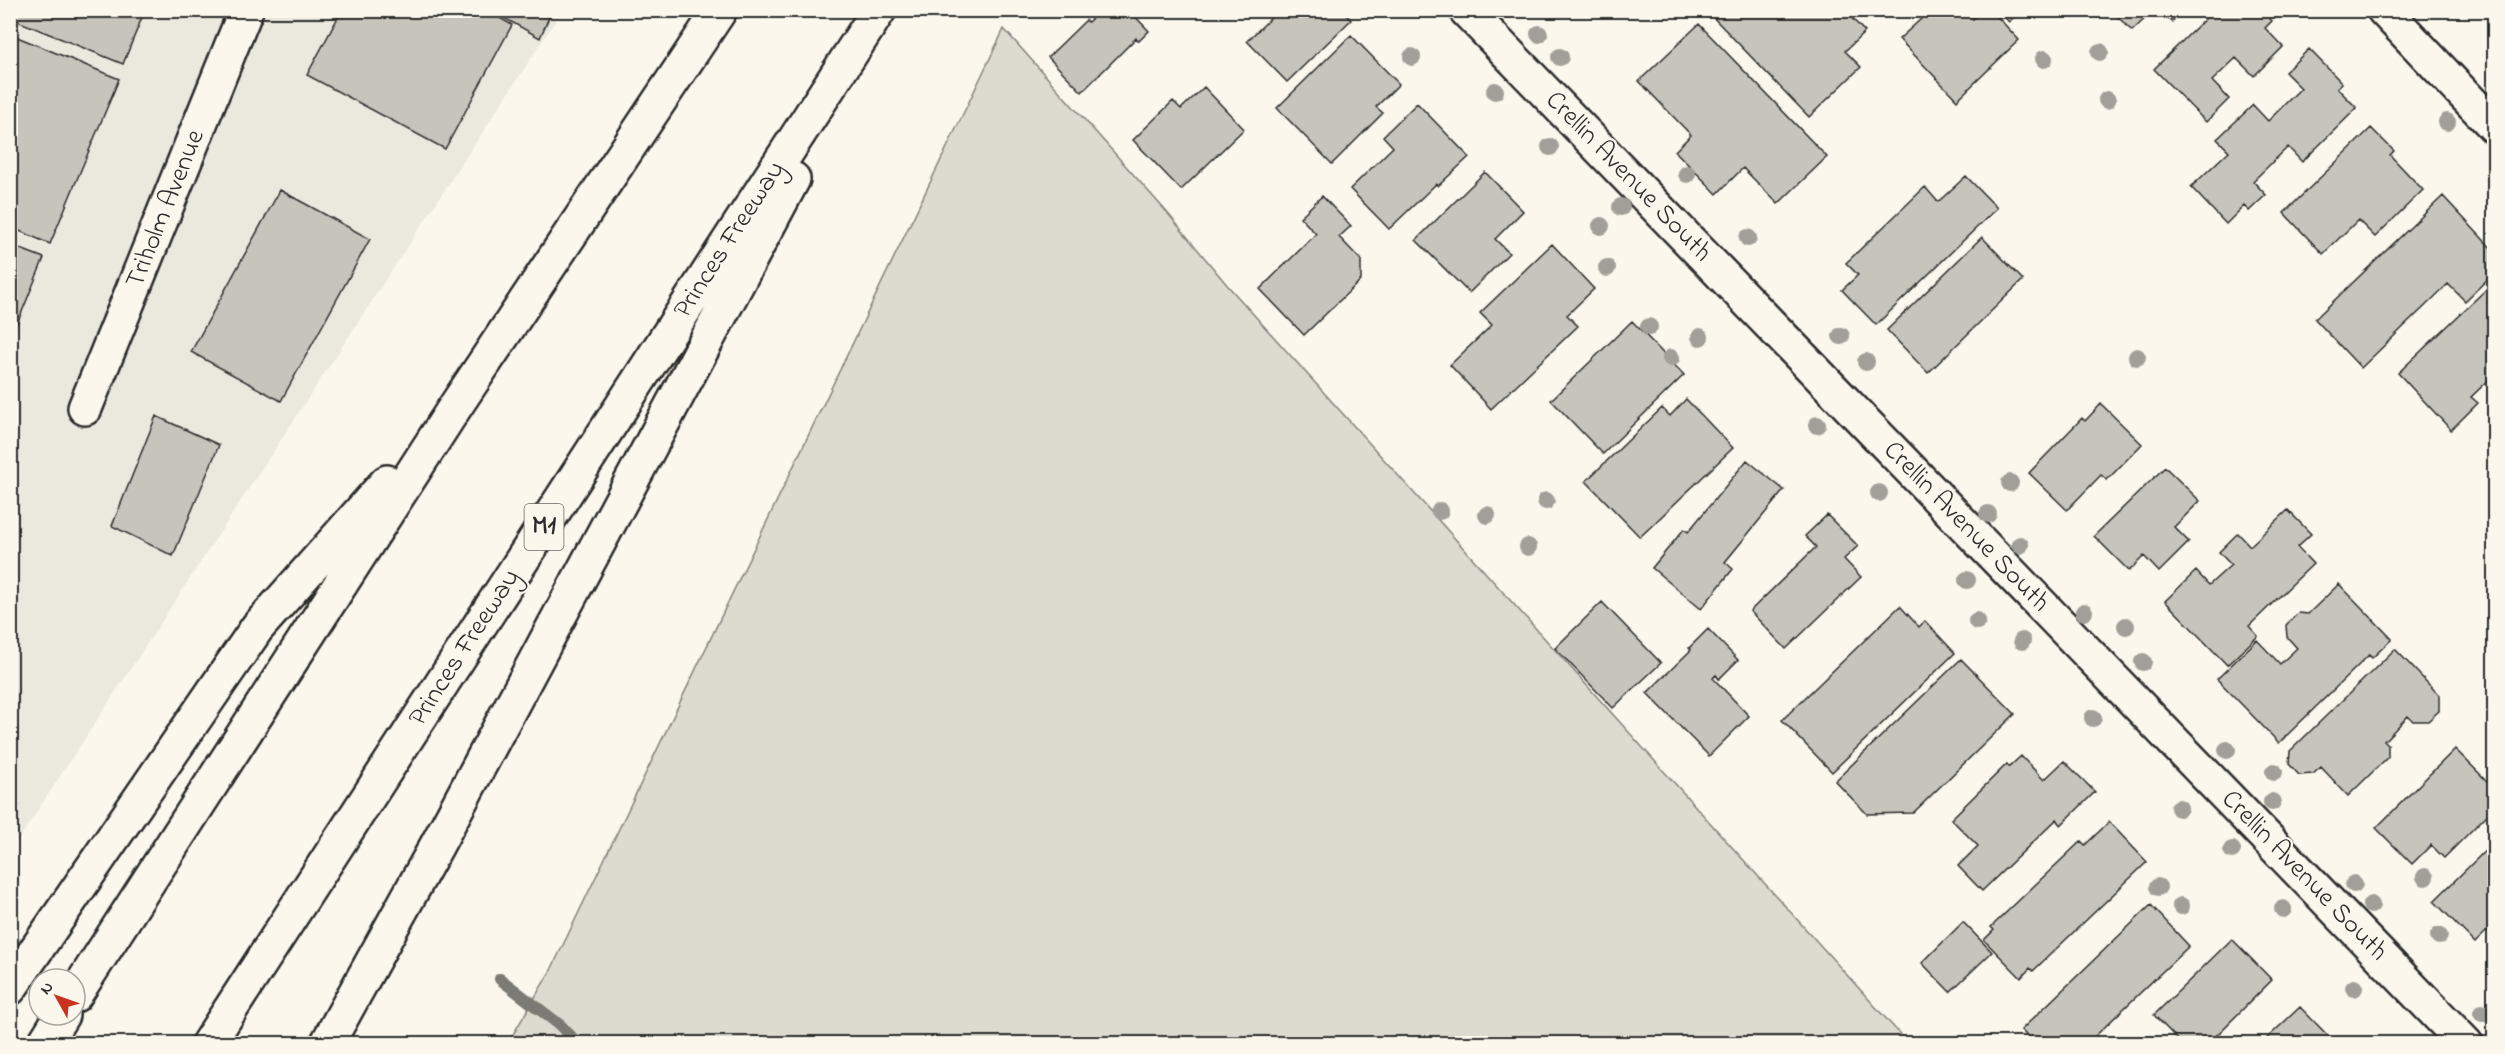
<svg xmlns="http://www.w3.org/2000/svg" width="2505" height="1054" viewBox="0 0 2505 1054" font-family="'Indie Flower',sans-serif">
<style>
.built{fill:#ebe8de}
.green{fill:#dddad0;stroke:#84827e;stroke-width:1.5}
.lines{fill:none;stroke-linecap:round;stroke-linejoin:round}
.stream{stroke:#7b7a75;stroke-width:12}
.building{fill:#c7c4bc;stroke:#2b2b2b;stroke-width:1.5}
.minor-casing{stroke:#2b2b2b;stroke-width:38}
.motorway-casing{stroke:#2b2b2b;stroke-width:38}
.minor{stroke:#fbf7ec;stroke-width:33}
.motorway{stroke:#fbf7ec;stroke-width:33}
.tree{fill:#a19f98}
.labels{text-anchor:middle;dominant-baseline:central;stroke-width:4.5;stroke-linejoin:round;paint-order:stroke}
.shield{fill:#fbf7ec;stroke:#696865;stroke-width:1.5}
.shield-label{font-size:26px;font-weight:bold;fill:#2b2b2b}
.street-label{font-size:27px;fill:#2b2b2b;stroke:#fbf7ec}
</style>
<rect width="100%" height="100%" fill="#fbf7ec"/>
<filter id="ink" filterUnits="userSpaceOnUse"><feTurbulence type="fractalNoise" baseFrequency=".0167" numOctaves="2"/><feDisplacementMap in="SourceGraphic" scale="12" xChannelSelector="R" yChannelSelector="G"/><feConvolveMatrix kernelMatrix="1 2 1 2 8 2 1 2 1" color-interpolation-filters="sRGB"/></filter>
<g filter="url(#ink)">
<path class="built" d="M11,11H562L11,851Z"/>
<path class="green" d="M1004,29L1165,210L1228,286L1908,1043H508L551,970Z"/>
<g class="lines">
<path class="stream" d="M500,979L560,1025L578,1044"/>
</g>
<path class="building" d="M10,10H145L123,64L10,18Z
M342,10H486L512,25L445,149L307,75Z
M490,10H552L540,38Z
M1101,10H1129L1149,31L1139,41L1136,38L1082,92L1048,57L1086,20L1088,22Z
M1279,10H1342L1351,20L1287,82L1247,41Z
M1712,10H1844L1865,32L1845,51L1861,67L1809,117L1709,13Z
M1931,10H1954L1956,13L1964,10L1973,19L1982,10H1991L2019,40L1957,100L1899,39Z
M1998,10H2021L2009,22Z
M2111,10H2154L2132,31Z
M2161,10H2183L2172,22Z
M2214,10H2262L2272,21L2265,28L2283,47L2254,76L2236,58L2212,81L2229,99L2206,122L2154,69Z
M1699,24L1827,157L1778,204L1743,168L1717,194L1675,151L1691,135L1639,81Z
M10,34L119,79L50,244L10,227Z
M1351,35L1399,84L1376,107L1383,113L1332,164L1277,108Z
M2309,49L2342,83L2337,88L2357,108L2302,162L2288,147L2253,181L2266,195L2249,211L2244,206L2226,224L2191,187L2229,151L2217,139L2253,105L2268,121L2301,88L2285,72Z
M1204,87L1244,129L1181,190L1133,140L1173,101L1181,109Z
M1417,103L1469,157L1438,186L1436,184L1389,229L1350,189L1393,147L1383,136Z
M2371,128L2394,151L2390,155L2423,190L2375,237L2358,220L2323,254L2284,213Z
M1485,172L1523,211L1495,239L1509,253L1469,293L1416,240Z
M1966,176L1997,208L1876,325L1842,290L1858,275L1846,263L1925,187L1938,202Z
M280,190L370,239L281,401L191,352Z
M1322,196L1351,226L1339,237L1361,260V280L1304,335L1260,289L1316,234L1300,217Z
M2443,196L2494,251V273L2465,301L2448,284L2361,368L2315,319Z
M1982,237L2023,280L1928,373L1887,330Z
M1552,244L1594,289L1567,315L1578,326L1491,409L1450,365L1492,325L1480,313Z
M10,245L44,258L10,341Z
M2494,282V375L2471,397L2478,403L2451,430L2398,373Z
M1632,321L1684,375L1603,454L1551,400Z
M1686,399L1733,448L1640,537L1586,481L1662,408L1670,416Z
M2101,404L2142,444L2107,480L2101,475L2067,510L2029,473L2082,418L2085,421Z
M156,416L219,445L173,556L112,526Z
M1747,460L1784,490L1725,562L1733,569L1701,609L1652,568L1684,529L1688,532Z
M2165,467L2200,501L2174,527L2189,542L2159,572L2144,556L2129,571L2094,536Z
M2288,510L2311,534L2297,547L2313,564L2249,626L2258,636L2227,665L2165,601L2196,571L2209,585L2231,565L2219,552L2238,533L2250,546Z
M1827,515L1858,546L1844,559L1861,577L1786,649L1750,611L1816,547L1805,536Z
M2339,584L2392,639L2372,658L2369,655L2279,743L2217,679L2257,640L2280,664L2297,648L2287,637L2286,625L2298,613L2308,614Z
M1602,602L1661,663L1613,708L1555,648Z
M1900,606L1919,627L1925,621L1955,653L1832,772L1782,720Z
M1708,629L1738,660L1719,679L1716,675L1713,678L1749,716L1709,756L1647,693L1691,650L1689,648Z
M2395,649L2439,695V711L2428,721H2413L2408,716L2384,741L2388,745V757L2348,796L2321,767L2313,774L2299,775L2289,764L2290,751Z
M1961,659L2015,714L1913,813L1867,814L1835,781Z
M2455,749L2494,788V808L2444,858L2431,845L2412,864L2376,828Z
M2021,756L2044,780L2064,761L2095,792L2061,825L2057,819L1982,891L1958,866L1978,846L1951,819L2007,764L2009,767Z
M10,799L19,805L10,818Z
M2109,822L2147,862L2033,971L2030,968L2021,978L1984,940L1994,930L1991,927L2081,841L2085,845Z
M2494,842V924L2475,943L2434,901Z
M2151,905L2189,946L2087,1044H2035L2021,1030Z
M1963,922L1992,952L1950,992L1922,963Z
M2232,939L2272,980L2208,1044H2182L2154,1015Z
M2300,1007L2336,1044H2267L2264,1041Z"/>
<g class="lines">
<g class="minor-casing">
<path id="minor" d="M1466,10L2466,1044
M2384,10L2494,126
M85,408L246,10"/>
</g>
<g class="motorway-casing">
<path id="motorway" d="M10,988L257,628L387,482
M75,995L457,404L720,10
M44,1044L62,1015
M208,1044L879,10
M327,1044L437,845L793,179"/>
</g>
<use href="#minor" class="minor"/>
<use href="#motorway" class="motorway"/>
</g>
<g class="tree">
<circle cx="1539" cy="34" r="9"/>
<circle cx="2100" cy="52" r="9"/>
<circle cx="1412" cy="57" r="9"/>
<circle cx="1560" cy="57" r="9"/>
<circle cx="2044" cy="59" r="9"/>
<circle cx="1495" cy="91" r="9"/>
<circle cx="2107" cy="100" r="9"/>
<circle cx="2447" cy="122" r="9"/>
<circle cx="1550" cy="147" r="9"/>
<circle cx="1687" cy="174" r="9"/>
<circle cx="1621" cy="207" r="9"/>
<circle cx="1601" cy="226" r="9"/>
<circle cx="1748" cy="238" r="9"/>
<circle cx="1607" cy="268" r="9"/>
<circle cx="1649" cy="327" r="9"/>
<circle cx="1841" cy="336" r="9"/>
<circle cx="1700" cy="337" r="9"/>
<circle cx="2137" cy="357" r="9"/>
<circle cx="1671" cy="358" r="9"/>
<circle cx="1866" cy="362" r="9"/>
<circle cx="1817" cy="425" r="9"/>
<circle cx="2010" cy="483" r="9"/>
<circle cx="1879" cy="493" r="9"/>
<circle cx="1546" cy="501" r="9"/>
<circle cx="1440" cy="511" r="9"/>
<circle cx="1988" cy="514" r="9"/>
<circle cx="1487" cy="515" r="9"/>
<circle cx="2020" cy="545" r="9"/>
<circle cx="1528" cy="547" r="9"/>
<circle cx="1967" cy="580" r="9"/>
<circle cx="2084" cy="612" r="9"/>
<circle cx="1977" cy="621" r="9"/>
<circle cx="2126" cy="626" r="9"/>
<circle cx="2022" cy="641" r="9"/>
<circle cx="2143" cy="662" r="9"/>
<circle cx="2093" cy="718" r="9"/>
<circle cx="2227" cy="750" r="9"/>
<circle cx="2274" cy="772" r="9"/>
<circle cx="2272" cy="802" r="9"/>
<circle cx="2179" cy="808" r="9"/>
<circle cx="2232" cy="850" r="9"/>
<circle cx="2425" cy="877" r="9"/>
<circle cx="2354" cy="884" r="9"/>
<circle cx="2158" cy="887" r="9"/>
<circle cx="2371" cy="905" r="9"/>
<circle cx="2181" cy="906" r="9"/>
<circle cx="2283" cy="909" r="9"/>
<circle cx="2439" cy="936" r="9"/>
<circle cx="2354" cy="988" r="9"/>
<circle cx="2482" cy="1013" r="9"/>
</g>
</g>
<g class="labels">
<rect class="shield" x="524.5" y="504" width="39" height="46" rx="4.5"/>
<g class="shield-label">
<text x="544" y="527">M1</text>
</g>
<g class="street-label">
<text transform="translate(1628 177) rotate(46)">Crellin Avenue South</text>
<text transform="translate(166 209) rotate(-68)">Triholm Avenue</text>
<text transform="translate(730 240) rotate(-57)">Princes Freeway</text>
<text transform="translate(1966 527) rotate(46)">Crellin Avenue South</text>
<text transform="translate(465 648) rotate(-57)">Princes Freeway</text>
<text transform="translate(2304 876) rotate(46)">Crellin Avenue South</text>
</g>
</g>
<rect width="2505" height="1054" fill="none" stroke="#fbf7ec" stroke-width="36"/>
<rect x="18" y="18" width="2469" height="1018" fill="none" stroke="#2b2b2b" stroke-width="2" filter="url(#ink)"/>
<g transform="translate(57 997) rotate(310)"><circle r="28" fill="#fbf7ec" stroke="#a8a59f" stroke-width="1.5"/>
<path d="M0-4.5L10 22L0 15L-10 22Z" fill="#c8321e"/>
<text y="-9" font-size="16" font-weight="bold" text-anchor="middle" fill="#2b2b2b">N</text>
</g>
</svg>
